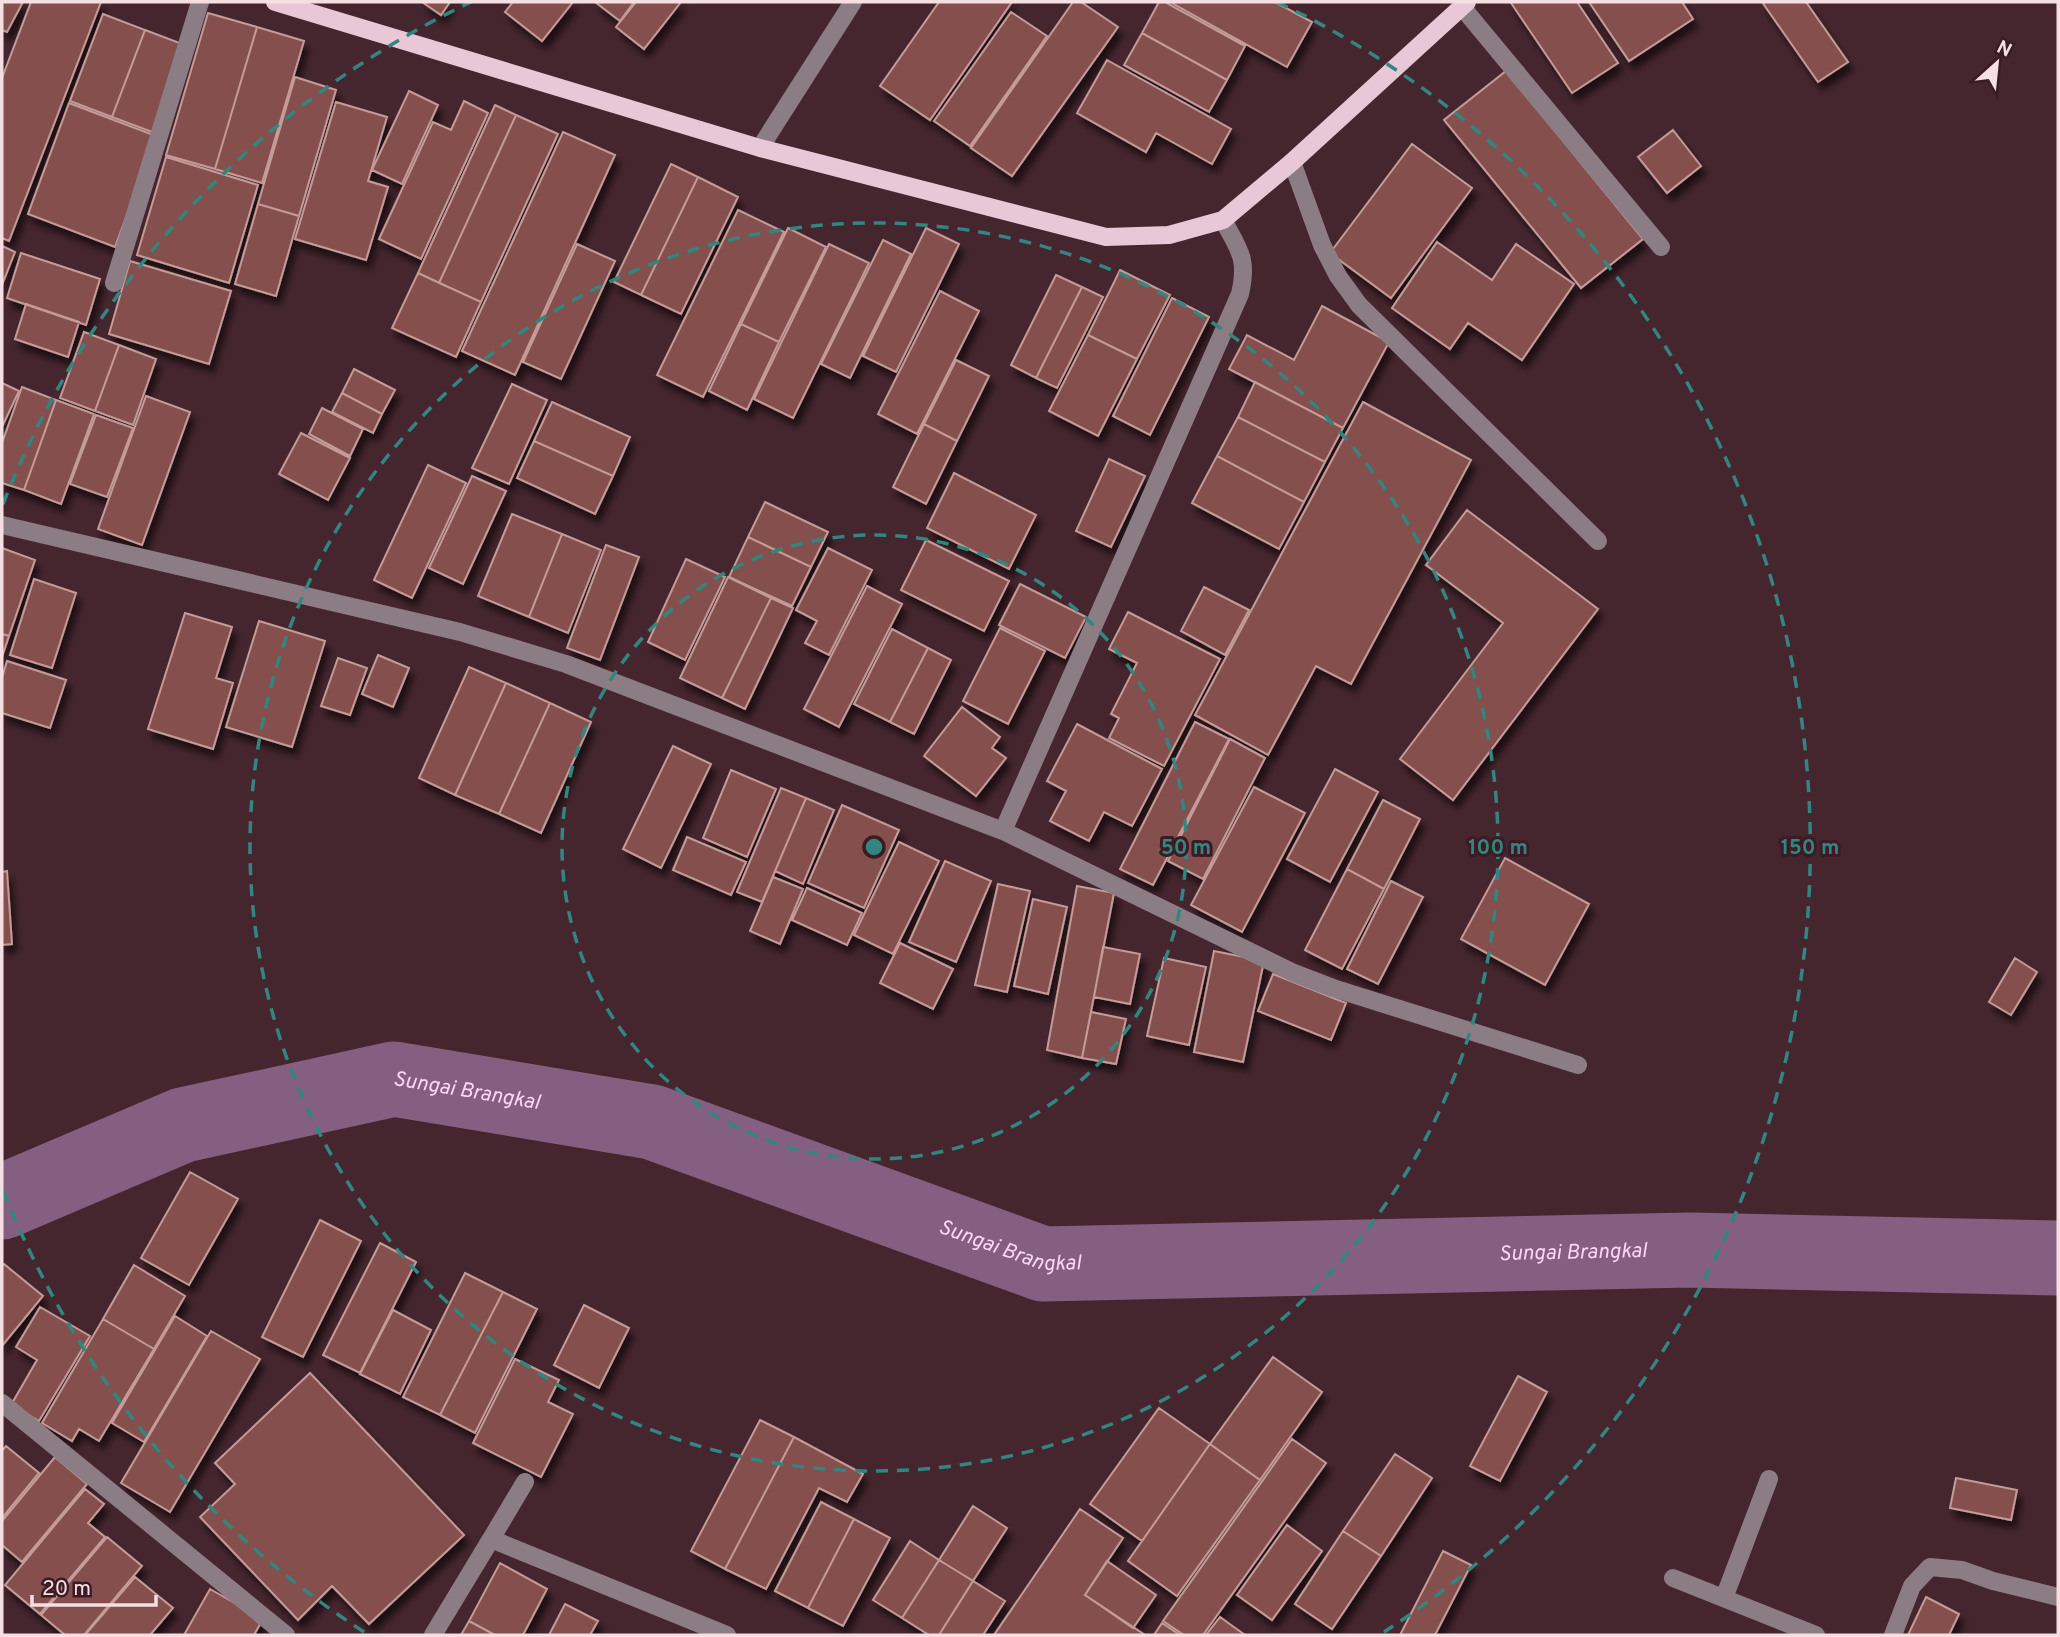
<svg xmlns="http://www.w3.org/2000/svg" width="2060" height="1637" viewBox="0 0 2060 1637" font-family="Overpass,sans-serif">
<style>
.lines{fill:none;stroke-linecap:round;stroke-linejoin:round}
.river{stroke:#855f82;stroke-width:75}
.building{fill:#85504d;stroke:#c49b98;stroke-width:2;filter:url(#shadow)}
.minor{stroke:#8c7c84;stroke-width:18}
.major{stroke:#e8c7d7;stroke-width:18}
.ring{fill:none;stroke:#328680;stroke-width:3.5;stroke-dasharray:12 9}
.labels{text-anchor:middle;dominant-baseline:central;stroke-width:6;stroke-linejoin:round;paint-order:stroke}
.water-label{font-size:21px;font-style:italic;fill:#fcd7f9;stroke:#3b1c24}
.centre{fill:#328680;stroke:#3b1c24;stroke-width:3.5}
.ring-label{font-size:21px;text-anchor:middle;font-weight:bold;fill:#328680;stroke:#3b1c24;stroke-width:6;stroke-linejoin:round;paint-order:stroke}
</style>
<defs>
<filter id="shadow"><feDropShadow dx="4.5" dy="8" stdDeviation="3.5" flood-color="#0009"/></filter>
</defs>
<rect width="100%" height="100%" fill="#46262e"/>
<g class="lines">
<path class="river" id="s1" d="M2,1202L183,1125L394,1079L652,1122L1043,1264L1690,1250L2058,1258"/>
</g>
<path class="building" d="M2,2H23L7,32L2,30Z
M31,2H101L9,241L2,238V78Z
M422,2H450L441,15Z
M513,2H573L542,41L505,12Z
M595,2H634L620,21Z
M636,2H681L644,49L616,27Z
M939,2H1012L930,120L880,86Z
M1073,2H1081L1118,27L1012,176L971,148Z
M1159,2H1165L1245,46L1227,80L1142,33Z
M1170,2H1275L1312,22L1287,67Z
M1513,2H1577L1618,63L1572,93L1511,3Z
M1589,2H1682L1693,19L1629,61Z
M1762,2H1806L1848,62L1818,82Z
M1011,12L1047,36L970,146L934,121Z
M208,13L257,27L215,169L166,155Z
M103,14L145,30L112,117L70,101Z
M257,27L304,41L262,183L215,169Z
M145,30L185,45L152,132L112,117Z
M1142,33L1227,80L1209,112L1124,65Z
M1107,60L1231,129L1212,164L1156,133L1146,152L1077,113Z
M1506,71L1643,239L1581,288L1444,120Z
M295,77L336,90L299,216L258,204Z
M409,91L438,105L402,184L372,170Z
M464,101L488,113L421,259L379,239L433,122L451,130Z
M336,102L387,117L368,181L388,187L366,260L295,239Z
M69,103L156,136L115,247L28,214Z
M495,105L516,115L439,283L418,273Z
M516,115L558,134L481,302L439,283Z
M1673,130L1701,166L1667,193L1638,157Z
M563,132L615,155L515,375L462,351Z
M1412,144L1472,188L1391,298L1330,253Z
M166,157L258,185L229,283L137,255Z
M671,164L698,177L641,295L614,282Z
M698,177L738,197L681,314L641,295Z
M258,204L299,216L276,296L235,284Z
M738,210L784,232L703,397L657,375Z
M788,228L826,247L779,342L741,324Z
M926,228L959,244L896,372L863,356Z
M883,240L911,254L850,378L821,364Z
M1437,242L1492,280L1516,244L1574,284L1522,360L1468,323L1450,349L1392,308Z
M577,244L615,261L561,379L523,362Z
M829,244L869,263L793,418L754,399Z
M2,246L15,252L2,285Z
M21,253L100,279L86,325L7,298Z
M130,261L231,291L209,364L109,334Z
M1120,270L1170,295L1137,359L1088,335Z
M418,273L481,302L456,357L392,328Z
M1056,275L1082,287L1036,378L1011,365Z
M1082,287L1103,297L1057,388L1036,378Z
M940,291L979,311L917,434L878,414Z
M1172,298L1209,317L1150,435L1113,416Z
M26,304L79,322L68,357L15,339Z
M1322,306L1389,342L1343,428L1229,369L1247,335L1294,360Z
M741,324L779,342L747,410L709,391Z
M84,332L119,345L95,411L60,398Z
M1088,335L1137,359L1098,436L1049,411Z
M119,345L156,359L133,425L95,411Z
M956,360L989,376L957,441L924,424Z
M354,369L395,390L382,414L342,393Z
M1255,382L1343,428L1325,462L1238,417Z
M2,383L19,391L2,427Z
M512,384L547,400L509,484L472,468Z
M22,387L56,400L24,490L2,483V443Z
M342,393L382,414L373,433L332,412Z
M146,396L190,412L142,545L98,529Z
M56,400L94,414L61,504L24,490Z
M552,402L630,437L613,476L534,441Z
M1363,402L1471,460L1351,684L1316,666L1268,755L1195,715Z
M322,408L363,429L350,456L309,434Z
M96,415L133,428L107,497L70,484Z
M1238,417L1325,462L1304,502L1217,456Z
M924,424L957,441L926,504L893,487Z
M301,433L350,458L328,500L279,474Z
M534,441L613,476L595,514L517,478Z
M1217,456L1304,502L1279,549L1192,503Z
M1109,459L1145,476L1111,547L1076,531Z
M428,465L466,483L412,598L374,580Z
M954,473L1036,515L1009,569L927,528Z
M472,476L506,491L463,584L429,568Z
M765,502L828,532L811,567L748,537Z
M1467,510L1598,609L1453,800L1400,759L1503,623L1426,565Z
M512,514L562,534L529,617L478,596Z
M562,534L601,550L568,633L529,617Z
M748,537L811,567L792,606L729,577Z
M926,540L1009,581L984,631L901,590Z
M606,545L639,557L600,660L567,648Z
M2,548L35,560L9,636L2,634Z
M828,548L872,570L829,655L805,643L817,621L796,610Z
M686,559L725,577L685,660L648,642Z
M728,577L771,598L722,698L680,678Z
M34,579L76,593L52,668L10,655Z
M1020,584L1086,617L1065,658L999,625Z
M867,586L902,604L839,727L804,709Z
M1204,587L1249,610L1225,655L1181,631Z
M771,598L793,608L745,709L722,698Z
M1128,612L1220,659L1164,766L1109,738L1119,718L1111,714L1137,663L1109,649Z
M185,613L232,627L216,678L233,683L213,749L148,729Z
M259,621L325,641L292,747L226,727Z
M1000,628L1045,651L1008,724L963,701Z
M892,629L928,648L890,722L854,704Z
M2,634L9,636L2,657Z
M928,648L951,660L914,734L890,722Z
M378,655L409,668L393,707L362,694Z
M338,658L367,668L350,715L321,706Z
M7,661L66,680L50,728L2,713V678Z
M469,667L506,683L455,795L419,778Z
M506,683L550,703L499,814L455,795Z
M550,703L591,722L541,833L499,814Z
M962,707L1000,737L992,748L1006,758L976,796L924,756Z
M1195,722L1229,739L1153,885L1120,869Z
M1077,724L1162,769L1132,826L1104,812L1089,841L1050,821L1066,791L1047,781Z
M1230,739L1265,758L1203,879L1168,861Z
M673,746L711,764L661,868L623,849Z
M1335,769L1378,792L1330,882L1287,859Z
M731,770L776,789L747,857L703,838Z
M1254,787L1305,813L1242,932L1191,905Z
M781,788L806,798L762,902L737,892Z
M806,798L834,810L803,884L775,871Z
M1383,800L1420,819L1384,889L1347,869Z
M842,805L899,830L864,908L808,883Z
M687,837L746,862L731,895L673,870Z
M899,842L939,861L893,954L854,935Z
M1505,858L1589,904L1545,985L1461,939Z
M945,861L991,881L956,962L909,942Z
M1347,869L1384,889L1342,969L1305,950Z
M7,871L12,944L2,945V872Z
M773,877L803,889L780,944L750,931Z
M1391,881L1423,897L1378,984L1347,969Z
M998,884L1030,891L1007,992L975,985Z
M1077,886L1114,893L1082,1058L1047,1050Z
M807,888L862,913L847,945L792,920Z
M1033,899L1067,907L1048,994L1014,986Z
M900,943L953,969L933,1009L880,983Z
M1103,947L1140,954L1130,1004L1094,997Z
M1214,951L1264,961L1243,1062L1194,1052Z
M1164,958L1206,967L1189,1045L1147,1036Z
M2015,958L2037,972L2011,1015L1989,1002Z
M1273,974L1346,1003L1331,1040L1258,1011Z
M1091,1012L1126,1019L1116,1064L1082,1058Z
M190,1172L238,1199L189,1285L141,1258Z
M320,1220L361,1241L303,1357L262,1337Z
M380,1243L416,1262L360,1373L323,1355Z
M4,1264L43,1296L2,1346V1267Z
M134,1265L185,1296L154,1349L103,1319Z
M465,1273L503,1292L440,1415L403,1397Z
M503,1292L537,1309L475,1433L440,1415Z
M584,1305L629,1328L599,1388L554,1365Z
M40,1307L90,1336L39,1421L11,1405L37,1360L16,1347Z
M393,1310L431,1330L400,1394L360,1374Z
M175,1316L207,1336L144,1442L112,1423Z
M103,1319L154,1349L99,1441L79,1429L72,1441L42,1423Z
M211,1331L260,1359L170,1512L121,1483Z
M1273,1357L1322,1392L1260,1480L1210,1444Z
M515,1359L559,1380L548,1402L573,1414L541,1477L473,1443Z
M310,1373L464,1535L369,1624L332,1586L298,1620L200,1517L235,1484L215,1463Z
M1518,1376L1547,1392L1500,1481L1470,1466Z
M1159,1408L1210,1444L1142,1541L1090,1504Z
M760,1420L794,1437L725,1569L691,1551Z
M794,1437L863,1474L847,1502L819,1488L766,1589L725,1569Z
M1292,1439L1326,1463L1203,1635H1184L1163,1621Z
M1210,1444L1260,1480L1177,1596L1128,1561Z
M6,1446L39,1473L2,1518V1451Z
M1395,1454L1432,1478L1381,1556L1343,1531Z
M55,1457L87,1484L22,1562L2,1545V1521Z
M1956,1478L2017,1490L2011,1520L1950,1508Z
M85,1489L104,1504L88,1523L105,1537L40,1614L5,1585Z
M821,1502L854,1519L808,1608L775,1591Z
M973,1506L1007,1528L973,1581L939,1560Z
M1080,1509L1123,1538L1085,1595L1145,1635H994Z
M854,1519L890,1538L843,1626L808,1608Z
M1287,1525L1322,1551L1272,1620L1237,1595Z
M1343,1531L1381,1556L1332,1629L1295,1604Z
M107,1537L142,1566L84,1635H65L41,1615Z
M910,1541L939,1560L902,1618L873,1600Z
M1443,1551L1471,1565L1435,1635H1400Z
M939,1560L973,1581L939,1635H929L902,1618Z
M1107,1561L1156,1595L1133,1628L1085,1595Z
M500,1563L547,1589L523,1635H495L469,1621Z
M135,1577L173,1608L150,1635H85Z
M973,1581L1005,1601L983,1635H939Z
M210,1589L263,1619L254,1635H184Z
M1926,1597L1959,1614L1949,1635H1908Z
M565,1604L598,1621L590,1635H549Z
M1220,1617L1245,1635H1206Z
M469,1621L495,1635H461Z
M1162,1623L1180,1635H1154Z"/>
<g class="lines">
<path class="minor" d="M1462,7L1661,247
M760,148L853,2
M1292,162L1322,245L1338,276L1359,305L1598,541
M114,283L200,2
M2,525L460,632L566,664L1003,831L1294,973L1333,988L1578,1065
M1003,831L1240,294C1248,259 1240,251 1223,220
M2,1403L286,1635
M491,1539L525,1482
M1673,1578L1816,1635
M1724,1598L1769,1479
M433,1635L491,1539L727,1635
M1893,1635L1912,1586L1930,1567L1962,1570L1993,1581L2058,1597"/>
<path class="major" d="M275,2L760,148L1106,237L1169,235L1223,220L1292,162L1467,2"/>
</g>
<g class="ring">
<circle cx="874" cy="847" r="312"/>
<circle cx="874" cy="847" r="624"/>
<path d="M364 1632A936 936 0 0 1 3 1190M3 504A936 936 0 0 1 471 2M1277 2A936 936 0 0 1 1384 1632"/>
</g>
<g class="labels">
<g class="water-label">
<text stroke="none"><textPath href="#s1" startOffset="486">Sungai Brangkal</textPath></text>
<text stroke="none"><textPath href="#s1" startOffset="1054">Sungai Brangkal</textPath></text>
<text stroke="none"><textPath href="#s1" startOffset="1620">Sungai Brangkal</textPath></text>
</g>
</g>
<circle cx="874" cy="847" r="10" class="centre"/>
<g class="ring-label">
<text x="1186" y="854">50 m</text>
<text x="1498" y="854">100 m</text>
<text x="1810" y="854">150 m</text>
</g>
<rect width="2060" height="1637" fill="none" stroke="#f5dfe3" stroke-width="7"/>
<g transform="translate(1997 63) rotate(27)" stroke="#3b1c24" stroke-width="5" paint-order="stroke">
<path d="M0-5L12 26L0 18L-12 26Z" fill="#f5dfe3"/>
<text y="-10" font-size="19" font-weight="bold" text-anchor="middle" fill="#f5dfe3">N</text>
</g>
<path d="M32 1595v10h124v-10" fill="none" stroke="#f5dfe3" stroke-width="3.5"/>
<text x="42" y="1595" font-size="21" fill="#f5dfe3" stroke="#3b1c24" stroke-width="5" paint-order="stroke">20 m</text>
</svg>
